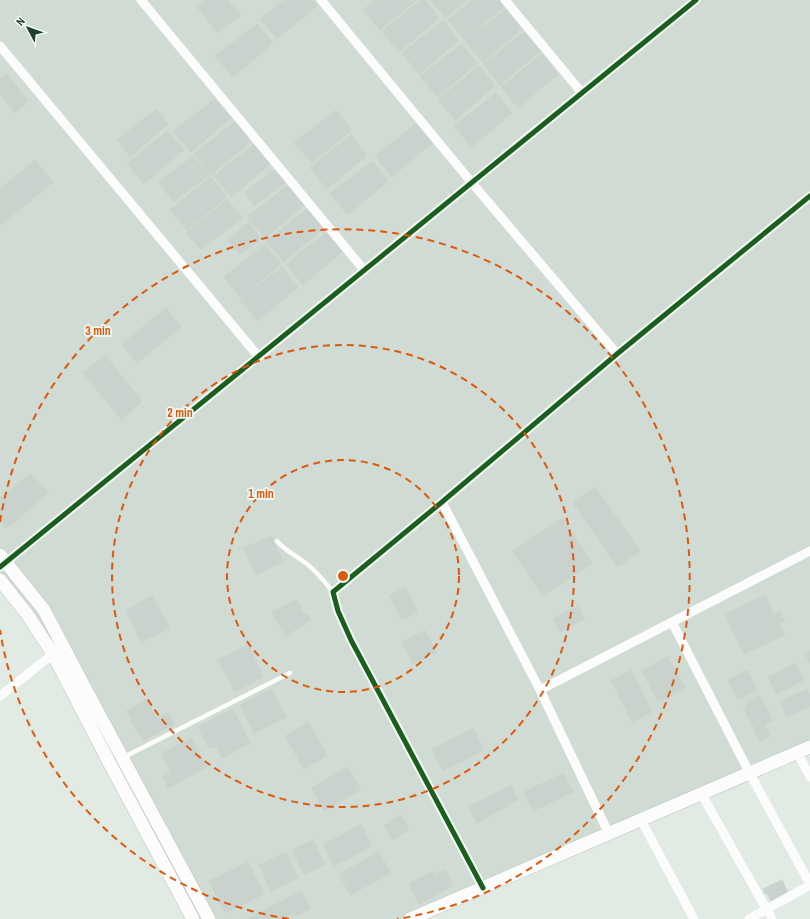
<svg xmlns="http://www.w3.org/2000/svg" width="810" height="919" viewBox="0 0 810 919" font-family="'Archivo Narrow',sans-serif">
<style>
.built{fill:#cfdbd3}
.building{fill:#cad2cd;stroke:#cbd3cd}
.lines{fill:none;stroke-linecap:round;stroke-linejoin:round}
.secondary-casing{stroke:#bbc7bf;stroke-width:14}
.lane{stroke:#fbfcfb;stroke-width:4.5}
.street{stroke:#fbfcfb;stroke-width:9}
.secondary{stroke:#fbfcfb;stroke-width:13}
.cycleway-casing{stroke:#f0f9f2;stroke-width:8}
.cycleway{stroke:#1b5e20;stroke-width:5}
.ring{fill:none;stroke:#de580e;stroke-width:2;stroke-dasharray:7 5}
.centre{fill:#de580e;stroke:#f0f9f2;stroke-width:2}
.ring-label{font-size:12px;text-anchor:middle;font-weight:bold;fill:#de580e;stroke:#f0f9f2;stroke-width:3.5;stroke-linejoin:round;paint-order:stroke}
</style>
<rect width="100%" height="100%" fill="#e2eae4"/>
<path class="built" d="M0,0H810V748L410,919H200L47,645L0,581Z"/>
<path class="building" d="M206,0H228L241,15L218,33L197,7Z
M284,0H313L317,6L277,39L260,19Z
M375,0H416L380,30L363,10Z
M421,0H425L439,18L399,52L382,31Z
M430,0H467L445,18Z
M473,0H500L505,6L465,40L448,19Z
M507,9L523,28L483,62L465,41Z
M443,21L459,40L419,74L402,53Z
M257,24L273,43L233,77L215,56Z
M524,32L540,51L500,85L483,64Z
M462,44L477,64L437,97L420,76Z
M542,54L558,74L518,108L501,87Z
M479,66L495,86L455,120L438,99Z
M6,73L28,101L15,113L0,94V78Z
M496,93L512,113L472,147L454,126Z
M215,99L231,118L191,152L173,131Z
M156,109L168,124L130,157L117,140Z
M336,110L352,130L312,163L294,143Z
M236,121L251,141L211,175L194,154Z
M416,124L432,143L392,177L375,156Z
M168,131L184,150L144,184L127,163Z
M351,135L367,155L327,189L310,168Z
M255,144L271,163L231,197L214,176Z
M193,156L209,175L173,202L159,182Z
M35,160L53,182L0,226V189Z
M372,161L388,181L348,215L330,194Z
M275,169L286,182L254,206L245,192Z
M211,177L227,197L187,230L170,210Z
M289,185L305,204L265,238L247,217Z
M227,200L243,218L201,249L186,233Z
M308,208L324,228L284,262L266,241Z
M249,222L261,239L240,254L228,240Z
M327,232L343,251L303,285L286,264Z
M265,244L281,264L241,298L224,277Z
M282,267L298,287L258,321L240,300Z
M166,308L181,327L137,363L122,344Z
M105,355L142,401L122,420L83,373Z
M30,473L49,493L7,528L0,519V498Z
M595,487L640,551L618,567L573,503Z
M563,518L592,563L543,596L513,551Z
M271,536L283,561L256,575L244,548Z
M405,587L418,612L402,620L389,596Z
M765,595L774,614L780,612L784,621L779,623L785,635L744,654L725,614Z
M152,596L170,628L141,642L126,610Z
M296,600L305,615L308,614L311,620L285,636L272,612Z
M578,606L584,619L560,632L554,619Z
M425,630L436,652L413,664L402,642Z
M248,644L263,677L235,692L218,660Z
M810,651V663L805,654Z
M668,657L685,688L658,702L642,671Z
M795,663L804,680L777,694L768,677Z
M631,670L652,712L632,722L611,681Z
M747,670L757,690L738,700L728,680Z
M272,689L286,717L254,733L240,705Z
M807,689L810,696V706L787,717L780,702Z
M759,695L773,721L764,725L770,736L760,742L753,730L755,729L743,708L747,706L746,703Z
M146,699L157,719L168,713L174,724L143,741L126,711Z
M233,709L250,743L222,758L216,747H208L198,727Z
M308,722L327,755L304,769L285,736Z
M473,728L484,750L443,771L432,749Z
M191,738L207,767L168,788L163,777L171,772L161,754Z
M347,767L361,790L324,811L312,788Z
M564,773L573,792L533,811L524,792Z
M511,785L518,800L477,823L468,807Z
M401,815L409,830L392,840L384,825Z
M361,824L372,846L334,866L323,845Z
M313,840L325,865L304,875L292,850Z
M286,852L298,878L271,891L259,865Z
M379,852L391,873L350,895L339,874Z
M248,862L264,894L225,913L209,881Z
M445,870L453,886L419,904L409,884L434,871L435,875Z
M782,880L789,895L772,903L767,893L765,894L763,889Z
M301,891L310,908L296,916L293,912L287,916L289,919H247Z"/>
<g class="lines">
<g class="secondary-casing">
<path id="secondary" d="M0,555L44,610L87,692L209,919
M0,580L27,614L53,654L110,764L193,919
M410,919L810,747"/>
</g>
<path class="lane" d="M277,541C285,551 297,556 307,564C317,572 325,582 333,592
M124,757L290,673"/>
<path class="street" d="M141,0L364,270
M321,0L472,183L617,354
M505,0L582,93
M0,46L258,356
M442,502L540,690
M0,567L696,0
M672,622L749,772L810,884
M0,696L53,654
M797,752L810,777
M701,793L772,919
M641,820L694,919
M609,834L540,690L810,551
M483,888L351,640L338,611L333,592L442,502L617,354L810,196
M749,919L810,885"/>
<use href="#secondary" class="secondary"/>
<g class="cycleway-casing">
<path id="cycleway" d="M0,567L696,0
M483,888L351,640L338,611L333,592L442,502L617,354L810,196"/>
</g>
<use href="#cycleway" class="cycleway"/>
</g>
<g class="ring">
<circle cx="343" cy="576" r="116"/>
<circle cx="343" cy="576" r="231"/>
<path d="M289 919A347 347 0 0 1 0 630M0 522A347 347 0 1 1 397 919"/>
</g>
<circle cx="343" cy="576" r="6" class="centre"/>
<g class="ring-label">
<text x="98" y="335">3 min</text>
<text x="180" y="417">2 min</text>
<text x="261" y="498">1 min</text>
</g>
<g transform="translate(28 28) rotate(311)" stroke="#f0f9f2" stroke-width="3" paint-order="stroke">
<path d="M0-3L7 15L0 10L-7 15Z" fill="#1e3f2b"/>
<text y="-6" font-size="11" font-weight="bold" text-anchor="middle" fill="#1e3f2b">N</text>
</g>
</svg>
